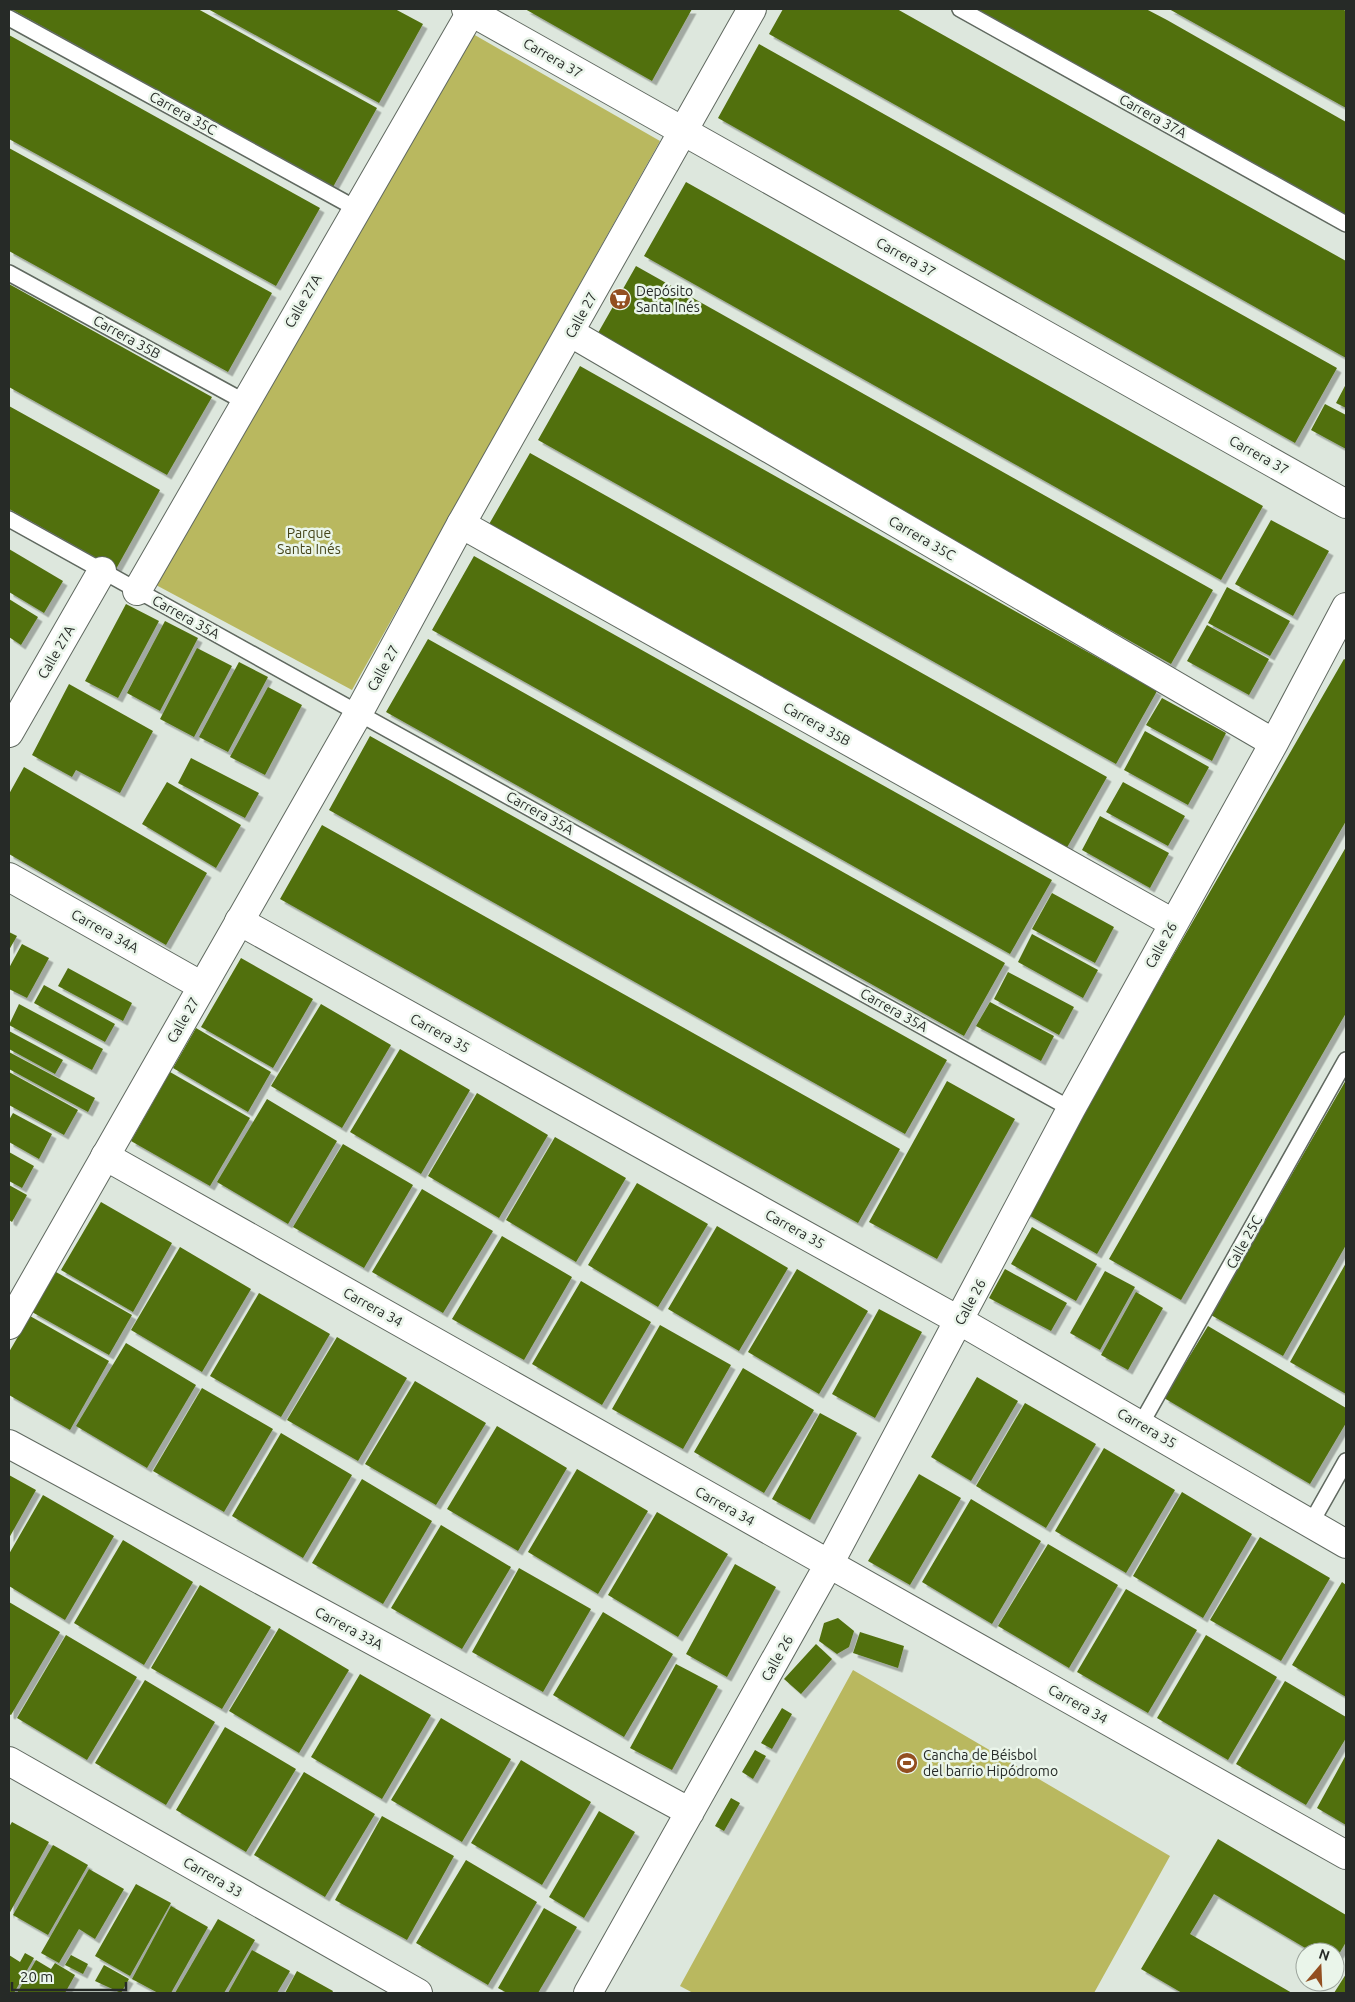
<svg xmlns="http://www.w3.org/2000/svg" width="1355" height="2002" viewBox="0 0 1355 2002" font-family="Ubuntu,sans-serif">
<style>
.green{fill:#b9b85f}
.building{fill:#516f0e;filter:url(#shadow)}
.lines{fill:none;stroke-linecap:round;stroke-linejoin:round}
.lane-casing{stroke:#606960;stroke-width:18}
.street-casing{stroke:#606960;stroke-width:30}
.secondary-casing{stroke:#606960;stroke-width:30}
.lane{stroke:#fff;stroke-width:15}
.street{stroke:#fff;stroke-width:28}
.secondary{stroke:#fff;stroke-width:28}
.labels{text-anchor:middle;dominant-baseline:central;stroke-width:5;stroke-linejoin:round;paint-order:stroke}
.street-label{font-size:14px;fill:#262a27;stroke:#eaf5ea}
.poi-label{font-size:14px;fill:#262a27;stroke:#eaf5ea;text-anchor:start}
.park-label{font-size:14px;fill:#45441a;stroke:#eaf5ea}
</style>
<defs>
<filter id="shadow"><feDropShadow dx="4.5" dy="4.5" stdDeviation="0" flood-color="#0004"/></filter>
</defs>
<rect width="100%" height="100%" fill="#dde7dd"/>
<path class="green" d="M473,34L660,141L352,690L156,585Z
M853,1670L1170,1856L1094,1993H693L680,1986Z"/>
<path class="building" d="M11,9H198L377,108L333,187Z
M208,9H395L423,24L379,103Z
M525,9H692L652,81Z
M783,9H897L1346,261V358L769,34Z
M972,9H1146L1167,20L1346,122V219Z
M1169,9H1342L1346,11V108Z
M9,35L320,208L276,286L9,139Z
M759,44L1337,368L1295,443L718,118Z
M9,148L272,293L228,372L9,251Z
M686,182L1263,506L1221,580L644,256Z
M636,266L1213,590L1171,664L594,340Z
M9,284L212,397L167,475L9,387Z
M580,366L1157,691L1116,764L538,440Z
M1346,384V408L1336,403Z
M1325,404L1346,415V449L1311,430Z
M9,406L160,490L116,569L9,509Z
M530,453L1107,777L1065,851L488,526Z
M1271,520L1329,551L1293,616L1235,584Z
M9,549L63,581L44,613L9,592Z
M474,556L1052,880L1010,954L432,630Z
M1227,587L1290,621L1270,656L1208,623Z
M9,599L38,617L21,645L9,637Z
M126,604L159,621L118,698L85,681Z
M165,621L198,638L160,711L127,693Z
M1207,625L1269,659L1249,695L1187,661Z
M428,639L1005,963L964,1036L386,712Z
M197,648L232,666L194,737L160,719Z
M1344,659L1346,660V821L1097,1254L1025,1213Z
M239,662L268,677L228,752L199,737Z
M69,684L153,731L120,793L76,770L72,777L32,755Z
M268,687L302,705L265,775L230,757Z
M1162,698L1226,733L1212,761L1146,725Z
M1145,731L1209,767L1188,805L1124,770Z
M370,736L947,1060L905,1134L329,810Z
M191,758L259,793L245,818L178,783Z
M24,767L207,873L166,945L9,854V794Z
M167,782L241,825L216,868L142,824Z
M1123,782L1185,816L1168,846L1106,812Z
M1100,816L1169,853L1150,888L1082,850Z
M322,825L900,1149L858,1223L280,899Z
M1346,847V1013L1181,1300L1109,1259Z
M1052,893L1114,927L1095,963L1032,929Z
M9,932L17,936L9,950Z
M1032,934L1098,970L1083,998L1018,962Z
M22,944L49,958L27,998L9,989V968Z
M241,958L313,999L273,1068L201,1027Z
M68,968L132,1003L123,1021L58,986Z
M1008,972L1074,1007L1059,1035L994,999Z
M44,985L115,1024L105,1042L34,1003Z
M990,1002L1054,1036L1041,1061L976,1026Z
M19,1004L103,1049L92,1070L9,1025Z
M321,1004L391,1045L342,1128L271,1086Z
M196,1028L271,1072L248,1112L173,1068Z
M9,1031L63,1060L55,1074L9,1049Z
M400,1049L470,1090L421,1174L350,1132Z
M9,1052L95,1098L88,1112L9,1069Z
M9,1072L78,1110L64,1135L9,1105Z
M170,1072L250,1118L210,1186L131,1141Z
M1346,1080V1245L1283,1356L1211,1315Z
M947,1081L1015,1119L937,1259L869,1222Z
M477,1093L548,1135L499,1218L428,1176Z
M267,1099L337,1141L288,1224L217,1182Z
M13,1113L52,1134L39,1159L9,1142V1120Z
M555,1137L626,1178L576,1262L506,1220Z
M343,1144L413,1185L364,1268L293,1227Z
M9,1152L34,1166L22,1188L9,1181Z
M637,1183L708,1224L658,1307L588,1265Z
M9,1185L27,1195L12,1222L9,1220Z
M422,1189L493,1231L443,1313L372,1272Z
M101,1202L172,1243L133,1312L61,1270Z
M717,1226L788,1268L739,1351L668,1309Z
M1032,1227L1097,1264L1076,1301L1011,1264Z
M502,1236L572,1277L524,1360L452,1319Z
M180,1247L251,1289L202,1372L131,1330Z
M1346,1263V1394L1290,1362Z
M797,1269L868,1311L819,1394L748,1352Z
M1005,1269L1067,1303L1051,1331L989,1298Z
M1105,1271L1135,1287L1100,1350L1070,1333Z
M56,1272L132,1315L109,1355L32,1312Z
M581,1281L651,1322L602,1405L532,1364Z
M1136,1292L1163,1308L1128,1370L1101,1355Z
M259,1293L330,1334L281,1417L210,1376Z
M879,1309L922,1332L875,1418L832,1394Z
M30,1316L109,1361L70,1430L9,1395V1352Z
M660,1325L731,1365L683,1449L612,1409Z
M1208,1326L1346,1408V1423L1310,1484L1164,1398Z
M337,1337L407,1378L358,1461L287,1420Z
M126,1343L196,1385L147,1468L76,1426Z
M743,1368L814,1410L764,1493L694,1452Z
M977,1377L1018,1401L971,1481L931,1457Z
M415,1381L486,1423L436,1505L365,1464Z
M202,1388L273,1429L224,1512L153,1471Z
M1025,1403L1096,1444L1046,1528L976,1486Z
M820,1413L857,1433L810,1520L772,1499Z
M497,1426L567,1468L518,1551L447,1509Z
M281,1433L352,1475L303,1558L232,1516Z
M1104,1448L1175,1490L1126,1573L1055,1531Z
M577,1469L648,1511L598,1594L528,1552Z
M919,1474L961,1498L910,1585L868,1561Z
M9,1475L36,1490L9,1538Z
M362,1479L432,1521L383,1604L312,1563Z
M1182,1492L1252,1534L1203,1618L1133,1576Z
M43,1495L114,1536L65,1620L9,1586V1554Z
M971,1499L1041,1541L992,1624L922,1582Z
M657,1512L728,1554L678,1637L608,1595Z
M441,1525L511,1567L462,1649L391,1608Z
M1260,1537L1330,1578L1281,1661L1210,1620Z
M123,1540L193,1582L144,1665L74,1623Z
M1048,1544L1118,1585L1069,1668L998,1626Z
M735,1564L776,1587L727,1677L686,1654Z
M519,1568L591,1609L543,1692L472,1652Z
M1342,1582L1346,1585V1697L1292,1665Z
M200,1585L271,1627L222,1709L151,1668Z
M1126,1589L1197,1630L1148,1713L1077,1672Z
M9,1602L60,1632L11,1715L9,1714Z
M603,1612L673,1654L624,1737L553,1695Z
M838,1618L854,1631L849,1647L837,1654L819,1641L824,1623Z
M279,1628L349,1670L299,1753L229,1711Z
M860,1632L904,1646L898,1668L853,1653Z
M66,1635L137,1677L87,1760L17,1718Z
M1206,1635L1277,1677L1228,1760L1157,1718Z
M816,1644L832,1659L801,1694L784,1679Z
M676,1664L718,1686L672,1770L630,1748Z
M360,1674L431,1715L382,1799L311,1757Z
M145,1680L215,1722L166,1805L95,1763Z
M1285,1681L1346,1717V1738L1306,1805L1236,1764Z
M782,1708L792,1714L772,1749L761,1743Z
M441,1718L511,1759L462,1842L391,1800Z
M225,1727L296,1769L246,1852L176,1810Z
M755,1750L766,1756L753,1779L742,1772Z
M1346,1755V1825L1317,1808Z
M521,1760L591,1802L542,1885L471,1843Z
M304,1772L375,1814L325,1897L254,1855Z
M731,1798L740,1803L724,1831L715,1826Z
M599,1811L635,1832L584,1918L549,1897Z
M382,1816L454,1856L407,1940L335,1900Z
M12,1822L49,1842L9,1914V1827Z
M1218,1839L1346,1915V1942L1335,1961V1952H1312L1214,1894L1190,1934L1292,1993H1182L1141,1969Z
M53,1845L88,1865L48,1935L13,1915Z
M466,1860L537,1902L488,1985L416,1943Z
M89,1869L124,1889L95,1939L79,1929L59,1963L41,1953Z
M136,1884L171,1903L130,1976L95,1956Z
M171,1906L208,1927L171,1993H158L132,1979Z
M544,1908L577,1927L538,1993H507L498,1988Z
M218,1919L255,1940L224,1993H175Z
M252,1950L290,1971L277,1993H228Z
M25,1953L34,1958L14,1993H9V1955L20,1962Z
M71,1955L88,1964L83,1974L65,1965Z
M36,1960L51,1969L55,1963L75,1975L65,1993H17Z
M104,1965L129,1979L121,1993L95,1981Z
M297,1971L333,1991L332,1993H285Z
M1346,1974V1993H1334Z"/>
<g class="lines">
<g class="lane-casing">
<path id="lane" d="M960,9L1346,224
M9,18L357,209
M9,273L245,402
M9,519L1071,1109
M1141,1424L1346,1060
M1311,1523L1346,1461"/>
</g>
<g class="street-casing">
<path id="street" d="M571,333L1274,743
M461,524L1173,923
M137,591L471,12
M9,733L102,571
M9,877L202,986
M239,921L960,1321L1346,1544
M105,1156L1346,1855
M9,1444L690,1812
M9,1761L418,1993
M588,1993L829,1564L1071,1109L1274,743L1346,607"/>
</g>
<g class="secondary-casing">
<path id="secondary" d="M466,9L1346,504
M9,1325L359,712L461,524L752,9"/>
</g>
<use href="#lane" class="lane"/>
<use href="#street" class="street"/>
<use href="#secondary" class="secondary"/>
</g>
<defs>
<g id="supermarket-disc" transform="scale(1.125)"><circle r="9.5" fill="#934f21" stroke="#eaf5ea"/><path d="M-6-5.5h2.5l.6 2H6L4.5 2H-2.5L-4.4-4H-6ZM-1.5 3.2a1.3 1.3 0 1 0 .1 0ZM3 3.2a1.3 1.3 0 1 0 .1 0Z" fill="#fff"/></g>
<g id="stadium-disc" transform="scale(1.125)"><circle r="9.5" fill="#934f21" stroke="#eaf5ea"/><path d="M0-5a6.5 5 0 1 0 0 10a6.5 5 0 1 0 0-10ZM-3.5-1.8h7v3.6h-7Z" fill="#fff"/></g>
</defs>
<g fill-rule="evenodd">
<use href="#supermarket-disc" x="620" y="299"/>
<use href="#stadium-disc" x="907" y="1763"/>
</g>
<g class="labels">
<g class="street-label">
<text transform="translate(553 58) rotate(30)">Carrera 37</text>
<text transform="translate(183 113) rotate(29)">Carrera 35C</text>
<text transform="translate(1153 116) rotate(29)">Carrera 37A</text>
<text transform="translate(906 257) rotate(29)">Carrera 37</text>
<text transform="translate(303 301) rotate(-60)">Calle 27A</text>
<text transform="translate(581 315) rotate(-61)">Calle 27</text>
<text transform="translate(127 337) rotate(29)">Carrera 35B</text>
<text transform="translate(1259 455) rotate(29)">Carrera 37</text>
<text transform="translate(922 538) rotate(30)">Carrera 35C</text>
<text transform="translate(186 617) rotate(29)">Carrera 35A</text>
<text transform="translate(56 652) rotate(-60)">Calle 27A</text>
<text transform="translate(383 668) rotate(-61)">Calle 27</text>
<text transform="translate(817 724) rotate(29)">Carrera 35B</text>
<text transform="translate(540 813) rotate(29)">Carrera 35A</text>
<text transform="translate(105 931) rotate(29)">Carrera 34A</text>
<text transform="translate(1161 945) rotate(-61)">Calle 26</text>
<text transform="translate(894 1010) rotate(29)">Carrera 35A</text>
<text transform="translate(183 1020) rotate(-60)">Calle 27</text>
<text transform="translate(440 1033) rotate(29)">Carrera 35</text>
<text transform="translate(795 1229) rotate(29)">Carrera 35</text>
<text transform="translate(1244 1242) rotate(-61)">Calle 25C</text>
<text transform="translate(970 1302) rotate(-62)">Calle 26</text>
<text transform="translate(373 1307) rotate(29)">Carrera 34</text>
<text transform="translate(1147 1428) rotate(30)">Carrera 35</text>
<text transform="translate(725 1506) rotate(29)">Carrera 34</text>
<text transform="translate(349 1628) rotate(28)">Carrera 33A</text>
<text transform="translate(777 1658) rotate(-61)">Calle 26</text>
<text transform="translate(1078 1704) rotate(29)">Carrera 34</text>
<text transform="translate(213 1877) rotate(30)">Carrera 33</text>
</g>
<g class="poi-label">
<text x="636" y="291">Depósito<tspan x="636" dy="16">Santa Inés</tspan></text>
<text x="923" y="1755">Cancha de Béisbol<tspan x="923" dy="16">del barrio Hipódromo</tspan></text>
</g>
<g class="park-label">
<text x="309" y="533">Parque<tspan x="309" dy="16">Santa Inés</tspan></text>
</g>
</g>
<rect width="1355" height="2002" fill="none" stroke="#262a27" stroke-width="20"/>
<g transform="translate(1320 1967) rotate(19)"><circle r="24" fill="#eaf5ea" stroke="#9ca49c"/>
<path d="M0-4L9 19L0 12L-9 19Z" fill="#934f21"/>
<text y="-8" font-size="14" font-weight="bold" text-anchor="middle" fill="#262a27">N</text>
</g>
<path d="M12 1982v8h114v-8" fill="none" stroke="#262a27" stroke-width="2.5"/>
<text x="20" y="1982" font-size="15" fill="#262a27" stroke="#eaf5ea" stroke-width="4" paint-order="stroke">20 m</text>
</svg>
